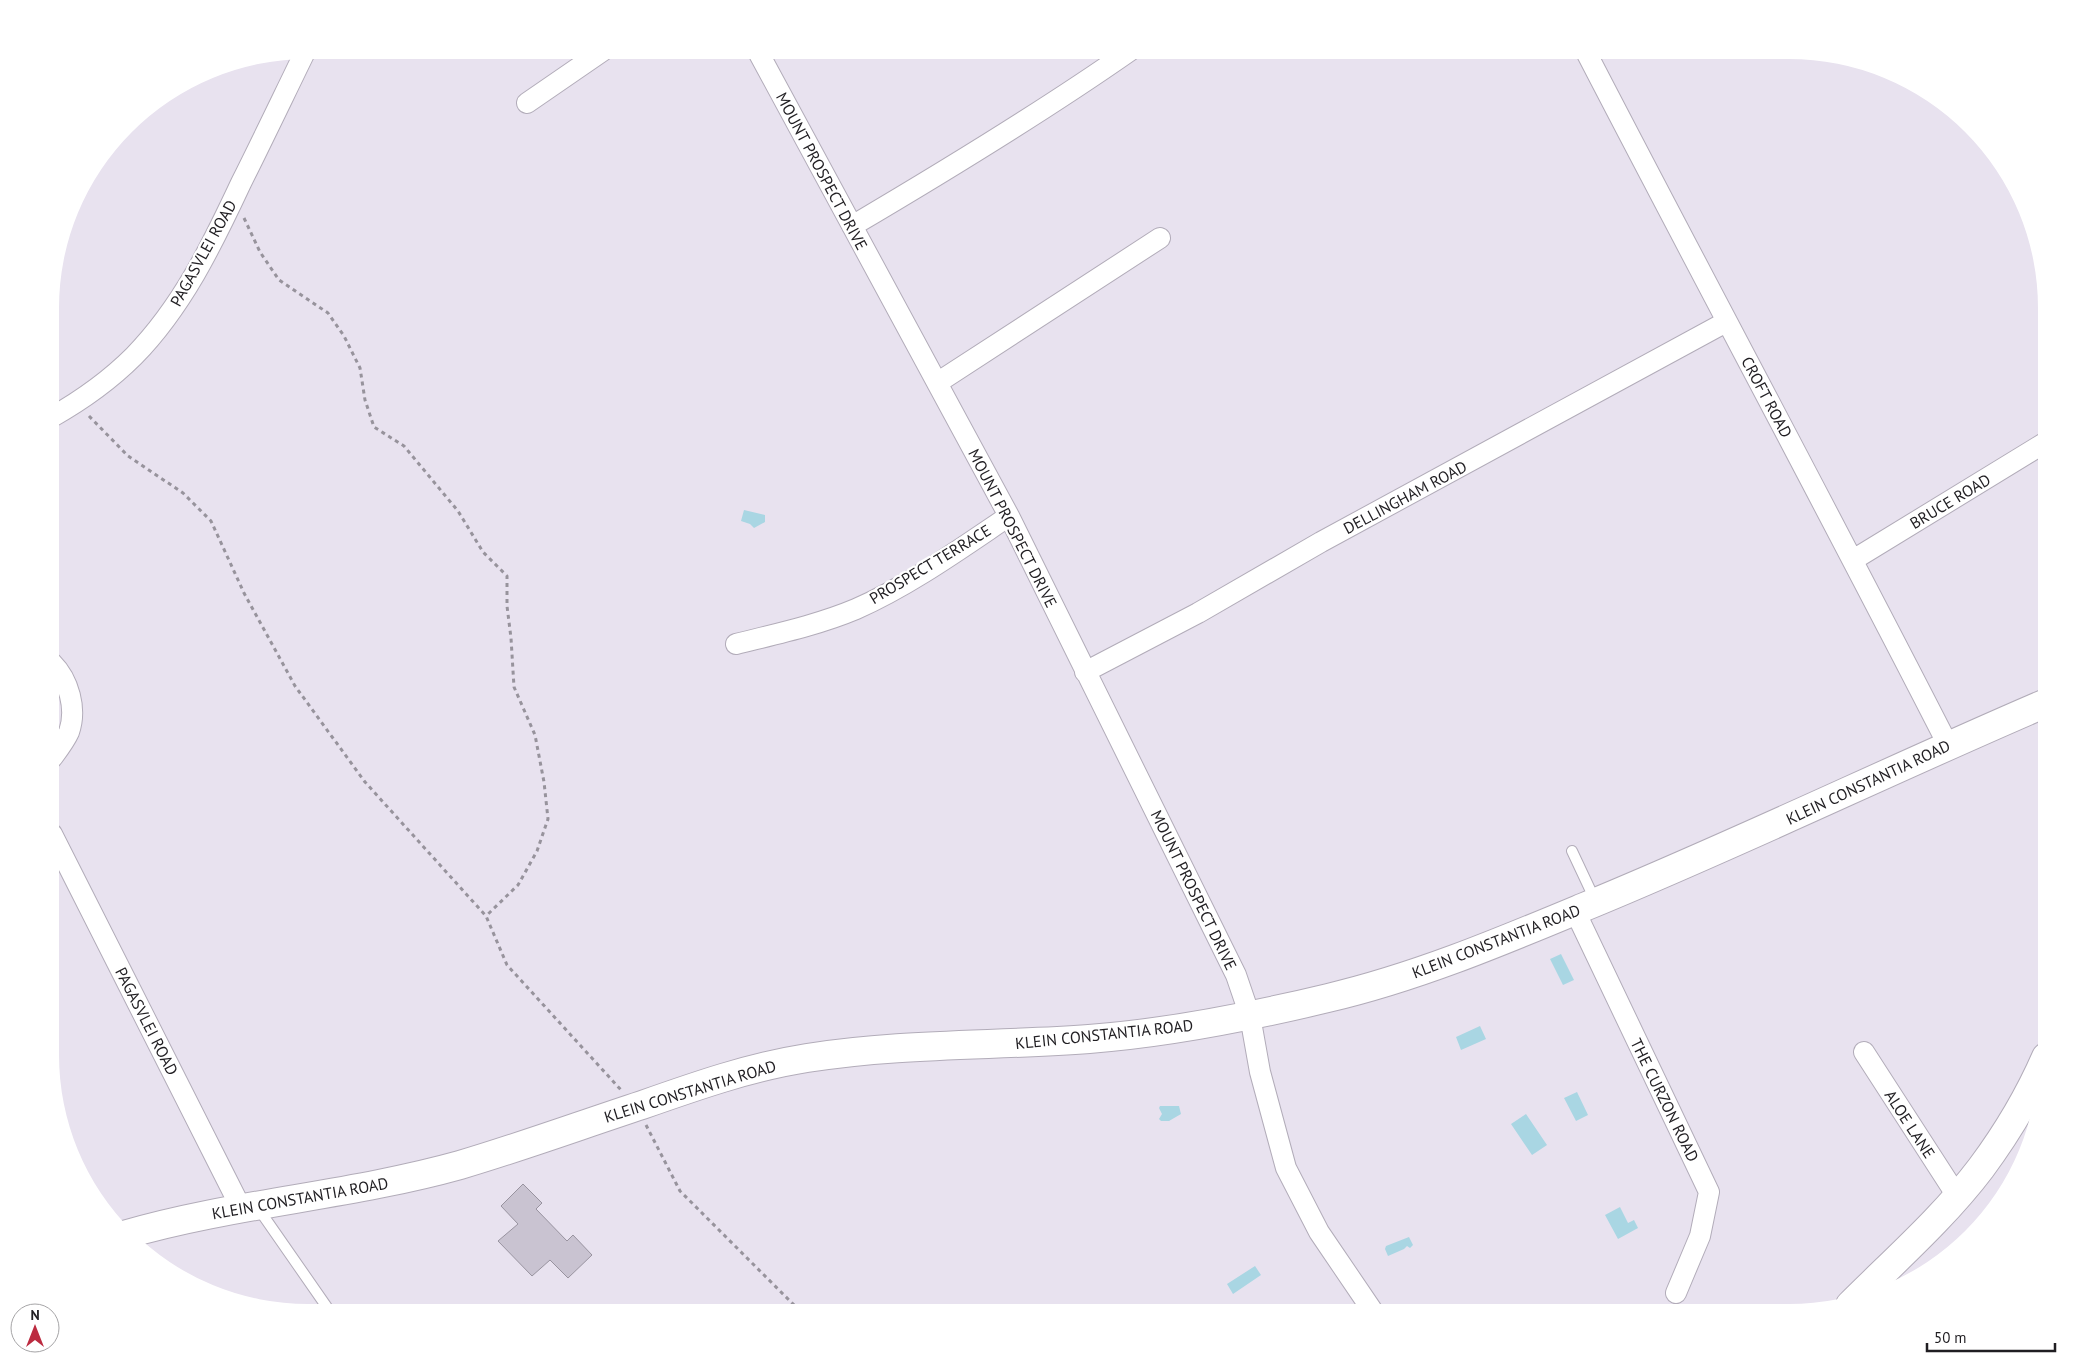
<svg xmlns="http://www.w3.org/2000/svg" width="2097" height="1363" viewBox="0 0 2097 1363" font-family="'PT Sans',sans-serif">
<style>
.water{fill:#a9d6e3}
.building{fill:#c9c3d1;stroke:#98939f}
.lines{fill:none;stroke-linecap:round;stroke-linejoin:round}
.lane-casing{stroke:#b2acb9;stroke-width:12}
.street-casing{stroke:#b2acb9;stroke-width:22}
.secondary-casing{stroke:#b2acb9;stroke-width:30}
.path{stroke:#97939c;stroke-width:3;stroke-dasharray:4 4;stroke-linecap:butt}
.lane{stroke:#fff;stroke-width:10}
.street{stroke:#fff;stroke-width:20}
.secondary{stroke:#fff;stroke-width:28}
.labels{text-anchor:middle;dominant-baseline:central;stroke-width:4.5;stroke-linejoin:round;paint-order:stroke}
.street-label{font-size:16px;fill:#201e22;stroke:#fff}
</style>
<rect width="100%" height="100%" fill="#e8e2ef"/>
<path class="water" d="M744,510L765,515V522L754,528L750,524L741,521Z
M1561,954L1574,980L1563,985L1550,959Z
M1480,1026L1486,1039L1461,1050L1456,1037Z
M1577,1092L1588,1115L1576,1121L1564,1098Z
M1160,1106H1179L1181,1114L1169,1121H1161L1159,1119L1162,1114L1159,1108Z
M1526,1114L1547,1145L1532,1155L1511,1124Z
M1620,1207L1628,1223L1634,1220L1638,1228L1618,1239L1605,1215Z
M1409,1237L1413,1245L1410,1248L1407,1246L1404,1249L1388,1256L1385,1249L1386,1246Z
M1255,1266L1261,1275L1233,1294L1227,1284Z"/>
<path class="building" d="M523,1184L542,1203L536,1209L567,1241L573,1235L592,1255L568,1278L550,1260L532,1276L498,1241L518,1224L501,1206Z"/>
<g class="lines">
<g class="lane-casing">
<path id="lane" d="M1572,851L1595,900
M258,1208L331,1313"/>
</g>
<g class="street-casing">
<path id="street" d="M757,50L1009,516L1236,975L1250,1016L1260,1072L1286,1168L1319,1232L1374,1313
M1585,50C1705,282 1829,512 1948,745
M527,103L604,50
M852,226C947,170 1041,113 1131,50
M937,383L1160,238
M52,417C82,400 109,381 134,356C182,307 212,245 241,183C263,139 284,95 306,50
M1853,560L2046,442
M736,644C776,634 818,625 856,609C910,585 960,549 1009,516
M52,663C69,680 77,709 69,732C65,741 58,750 52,758
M1085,672L1198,613L1321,542L1726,322
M52,834L241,1208
M1575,911L1709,1192L1700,1236L1676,1293
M1864,1052L1957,1196"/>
</g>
<g class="secondary-casing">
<path id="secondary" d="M124,1235C234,1203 349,1196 460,1165C521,1147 581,1125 642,1105C696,1086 750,1067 807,1058C900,1043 995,1046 1089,1039C1169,1033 1249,1017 1328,998C1417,977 1500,942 1584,907C1740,843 1892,769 2046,703
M1850,1305C1894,1261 1944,1217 1981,1168C2007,1133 2029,1096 2046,1057"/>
</g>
<path class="path" d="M244,218L260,252L279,280L328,313L344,336L360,368L365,400L374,427L404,446L458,511L483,552L507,576V606L511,638L514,687L535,735L544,782L548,819L537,851L518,885L486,916
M89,416L128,456L183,493L211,521L244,593L295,686L365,782L486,916L507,965L621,1090
M646,1125L680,1191L802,1313"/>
<use href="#lane" class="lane"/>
<use href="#street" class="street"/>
<use href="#secondary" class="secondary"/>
</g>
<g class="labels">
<g class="street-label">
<text transform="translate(822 171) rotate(62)">MOUNT PROSPECT DRIVE</text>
<text transform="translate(203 253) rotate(-61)">PAGASVLEI ROAD</text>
<text transform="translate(1767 397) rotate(62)">CROFT ROAD</text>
<text transform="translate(1405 497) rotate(-28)">DELLINGHAM ROAD</text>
<text transform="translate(1950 501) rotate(-31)">BRUCE ROAD</text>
<text transform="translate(1013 528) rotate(63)">MOUNT PROSPECT DRIVE</text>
<text transform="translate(930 564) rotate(-31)">PROSPECT TERRACE</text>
<text transform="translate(1868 782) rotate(-25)">KLEIN CONSTANTIA ROAD</text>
<text transform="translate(1194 890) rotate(64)">MOUNT PROSPECT DRIVE</text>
<text transform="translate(1496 941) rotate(-21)">KLEIN CONSTANTIA ROAD</text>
<text transform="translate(147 1021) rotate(63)">PAGASVLEI ROAD</text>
<text transform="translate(1104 1034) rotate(-6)">KLEIN CONSTANTIA ROAD</text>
<text transform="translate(690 1091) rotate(-17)">KLEIN CONSTANTIA ROAD</text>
<text transform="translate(1665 1100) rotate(64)">THE CURZON ROAD</text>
<text transform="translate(1910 1124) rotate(57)">ALOE LANE</text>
<text transform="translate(300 1198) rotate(-10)">KLEIN CONSTANTIA ROAD</text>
</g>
</g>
<path d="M0 0H2097V1363H0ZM308 59H1789A249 249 0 0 1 2038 308V1055A249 249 0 0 1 1789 1304H308A249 249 0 0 1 59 1055V308A249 249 0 0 1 308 59Z" fill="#fff" fill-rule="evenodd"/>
<g transform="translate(35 1328)"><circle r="24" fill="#ffffff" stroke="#a6a5a7"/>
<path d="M0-4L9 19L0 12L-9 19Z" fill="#bc2b40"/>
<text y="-8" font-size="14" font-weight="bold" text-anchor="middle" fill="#201e22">N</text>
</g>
<path d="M1927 1343v8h128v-8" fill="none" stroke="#201e22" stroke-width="2.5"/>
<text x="1934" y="1343" font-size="15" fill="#201e22" stroke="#ffffff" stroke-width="4" paint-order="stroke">50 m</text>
</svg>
